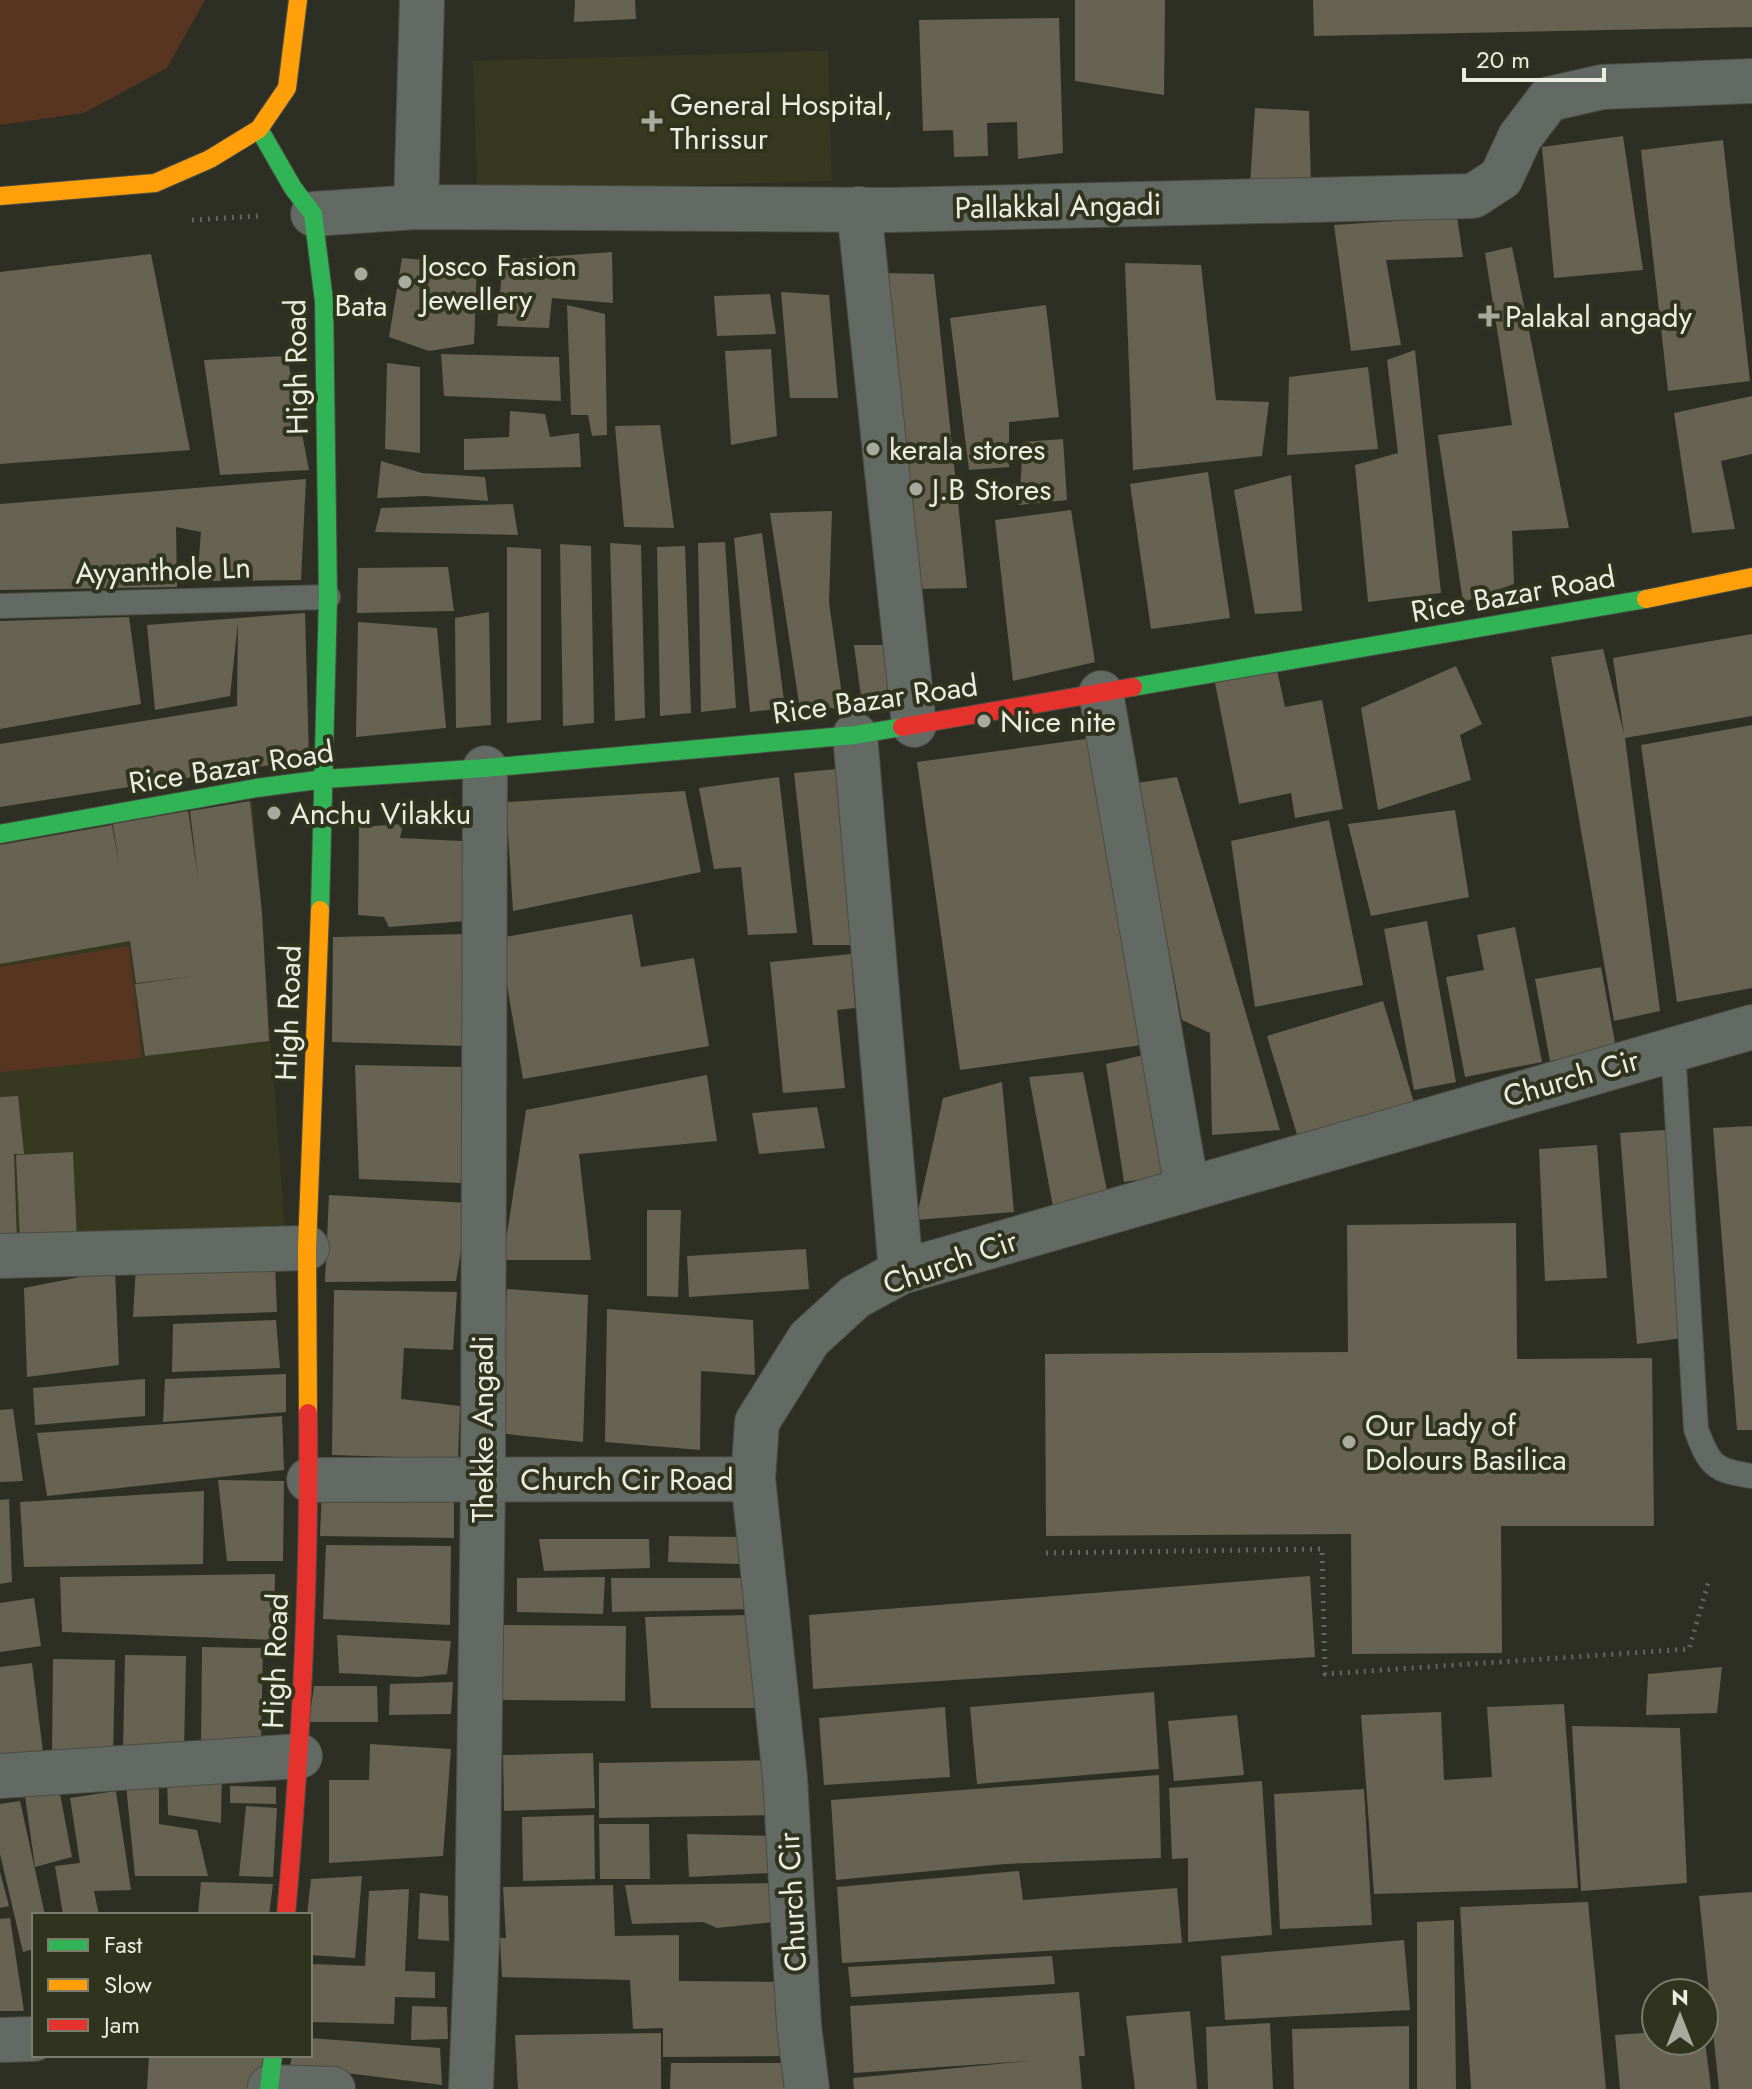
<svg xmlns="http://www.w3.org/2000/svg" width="1752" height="2089" viewBox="0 0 1752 2089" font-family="Jost,sans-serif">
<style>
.built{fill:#363920}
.green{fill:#583521}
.building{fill:#676252}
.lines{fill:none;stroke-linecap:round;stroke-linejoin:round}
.lane-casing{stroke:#4b4d43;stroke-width:26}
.street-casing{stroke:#4b4d43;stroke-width:46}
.fast-casing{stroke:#4b4d43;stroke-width:20}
.slow-casing{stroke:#4b4d43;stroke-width:20}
.jam-casing{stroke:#4b4d43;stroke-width:20}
.path{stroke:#636660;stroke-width:5;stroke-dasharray:2 6;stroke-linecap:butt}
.lane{stroke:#636a63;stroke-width:24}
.street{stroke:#636a63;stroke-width:44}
.fast{stroke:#30b455;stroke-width:18}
.slow{stroke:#ff9f0a;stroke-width:18}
.jam{stroke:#e5322d;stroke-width:18}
.poi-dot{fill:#a8aa9e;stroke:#30341f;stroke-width:3}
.labels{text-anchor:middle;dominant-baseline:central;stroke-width:8;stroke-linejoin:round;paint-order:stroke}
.poi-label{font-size:30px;fill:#ebede0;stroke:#30341f;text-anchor:start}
.street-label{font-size:30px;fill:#ebede0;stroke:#30341f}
</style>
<rect width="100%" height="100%" fill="#2d2f24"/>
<path class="built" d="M828,51L832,181L477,191L473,61Z
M253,802L285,1230L0,1246V844Z"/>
<path class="green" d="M0,0H205L167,68L84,113L0,125Z
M129,946L142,1058L0,1072V967Z"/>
<path class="building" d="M575,0H635L636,19L574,22Z
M1075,0H1165L1164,95L1075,81Z
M1313,0H1752V27L1314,36Z
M1059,18L1063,153L1018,159L1017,122L987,123L988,156L954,157L953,130L923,131L919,20Z
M1255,108L1309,111L1311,184H1250Z
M1623,136L1643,270L1554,278L1542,147Z
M1723,140L1750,381L1668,391L1641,150Z
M1457,217L1463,257L1386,260L1401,345L1351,351L1334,225Z
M1512,247L1569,528L1512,531L1514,584L1463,602L1438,435L1512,425L1485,253Z
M612,252L613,303L552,298L549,328L497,326L503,260Z
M151,254L190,450L0,464V272Z
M402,258L477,265L474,344L429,351L389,337Z
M1125,263L1201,265L1216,400L1269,402L1262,456L1133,470Z
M881,273L934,274L967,588L914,589Z
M781,292L829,295L838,398H790Z
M770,294L776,334L717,336L714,296Z
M567,305L605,314L607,435L592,436L588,415H571Z
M1046,305L1059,417L1009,422V467L969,470L950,318Z
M771,349L777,436L731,445L725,351Z
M1415,350L1441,593L1368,602L1355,465L1398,453L1387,360Z
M441,354L559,357L561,401L444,396Z
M287,356L309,470L220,475L204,360Z
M387,363L420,367V453L385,449Z
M1368,367L1378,449L1287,455L1289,377Z
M1752,396V454L1721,461L1735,529L1692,533L1674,413Z
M510,411L545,414L550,437L579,433L581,467L464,470V439L509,437Z
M660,425L674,528L624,527L615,426Z
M1063,439L1067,500L1019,505L1023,442Z
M381,461L422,473L485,477L488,501L425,496L377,498Z
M1208,472L1230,618L1151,629L1130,484Z
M1291,475L1302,611L1255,614L1234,490Z
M306,479L301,580L197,581L201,532L176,527L177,587L0,590V504Z
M513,504L518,535L375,532L381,508Z
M1071,510L1095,662L1013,681L995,520Z
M832,511L829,602L844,710L799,703L770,513Z
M762,533L785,708L750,712L734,538Z
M725,542L736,708L701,712L698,543Z
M610,543L641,545L645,718L615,721Z
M560,544L591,546L594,723L563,726Z
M685,546L691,713L660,716L657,547Z
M507,547L541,549V720L507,723Z
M448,567L454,611L357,613L358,568Z
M489,612L491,725L456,728L455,618Z
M305,613L309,759L0,807V744L237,706L238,622L230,696L155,710L147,625Z
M129,617L141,704L0,729V621Z
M358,622L437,628L446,728L356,737Z
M1752,634V716L1625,738L1660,1011L1614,1021L1551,657L1603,649L1624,734L1613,658Z
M854,645H897L898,701L862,704Z
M1456,666L1482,724L1460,735L1471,780L1378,810L1361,708Z
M1277,670L1285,707L1322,700L1343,809L1295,818L1291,793L1239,804L1215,683Z
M1752,725V988L1677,1002L1641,745Z
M1099,737L1142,1045L960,1070L917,762Z
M847,768L857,945H813L794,773Z
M779,777L797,933L748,935L741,867L714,869L699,788Z
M1177,777L1280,1130L1212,1135L1210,1033L1182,1020L1137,783Z
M685,791L701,872L513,911L506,802Z
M250,801L262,912L269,1041L145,1056L135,984L190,977L136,983L130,941L0,964V845L112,825L119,864L113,824L188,811L198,877L190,811Z
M1455,810L1469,897L1371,916L1348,824Z
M1329,820L1363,985L1255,1007L1231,841Z
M403,824L400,838L462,841L466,921L389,927L384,917L358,915L359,827Z
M632,914L641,967L694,958L709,1046L523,1079L499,938Z
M1427,921L1456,1082L1414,1090L1384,929Z
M1515,927L1542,1062L1465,1077L1446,977L1484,970L1477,935Z
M466,934L464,1046L332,1042L333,937Z
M851,954L855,1008L837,1010L845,1088L783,1093L770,962Z
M1601,967L1616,1048L1550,1061L1535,979Z
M1383,1001L1415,1106L1299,1141L1267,1036Z
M1143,1055L1164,1176L1124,1182L1106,1064Z
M355,1065L461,1067L462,1183L359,1179Z
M1083,1072L1108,1196L1053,1207L1029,1077Z
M707,1075L717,1141L579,1154L591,1260H503L526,1110Z
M1002,1082L1014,1212L916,1220L943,1098Z
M18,1096L24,1154H14L17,1242H0V1097Z
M817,1107L825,1148L759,1154L752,1113Z
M1752,1126V1430H1737L1713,1128Z
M1679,1129L1691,1337L1637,1344L1620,1133Z
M1597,1145L1607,1278L1545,1281L1539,1149Z
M73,1152L77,1241L20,1242L16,1155Z
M329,1195L469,1203L456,1281L325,1282Z
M647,1210H681L678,1297L647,1296Z
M1516,1223L1517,1359L1652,1358L1654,1526H1501L1502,1653L1352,1654L1351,1534L1046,1536L1045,1354L1348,1352L1347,1225Z
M806,1249L809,1289L689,1297L687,1256Z
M275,1265L277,1312L133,1317L136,1266Z
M115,1270L119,1365L27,1377L24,1288Z
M507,1289L588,1295L583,1442L497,1433Z
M334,1290L457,1292L453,1350L404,1348L401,1399L460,1406L458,1459L332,1455Z
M607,1309L753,1320L755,1375L701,1371L700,1450L605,1442Z
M276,1320L280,1368L172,1372L173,1324Z
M286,1374V1412L163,1422L165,1379Z
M145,1379V1416L35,1425L33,1388Z
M13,1409L23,1481L0,1482V1410Z
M282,1416L284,1470L47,1496L37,1433Z
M218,1480L284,1481L283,1561H227Z
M322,1488L454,1489V1538L320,1536Z
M204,1491L203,1564L24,1567L20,1502Z
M9,1499L12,1582L0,1584V1500Z
M669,1536L739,1537V1564L668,1562Z
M539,1539H649L650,1568L544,1571Z
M326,1545L451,1546L450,1625L323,1619Z
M275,1574L274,1640L62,1632L60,1577Z
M1310,1576L1315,1657L813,1689L809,1615Z
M605,1577L603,1614L517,1612V1578Z
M611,1578H755L757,1609L612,1612Z
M34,1598L41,1646L0,1652V1603Z
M751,1615L760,1708H651L645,1617Z
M499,1625L626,1626L625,1701L498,1700Z
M337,1635L451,1641L447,1674L418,1677L339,1673Z
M202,1647L263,1648L261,1744L201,1743Z
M125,1655L186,1656L184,1752L123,1750Z
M53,1659L115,1660L113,1757L52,1755Z
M32,1663L43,1752L0,1757V1667Z
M1722,1667L1717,1713L1646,1715L1648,1674Z
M453,1682L451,1714L389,1715L390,1684Z
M314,1686H377L378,1722H309Z
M1154,1692L1159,1769L977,1784L970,1707Z
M1564,1704L1578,1888L1374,1894L1361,1715L1441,1712L1444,1780L1492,1777L1487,1707Z
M945,1707L950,1777L824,1785L819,1718Z
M1237,1715L1244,1775L1174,1781L1168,1721Z
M1572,1726L1680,1728L1687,1883L1581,1891Z
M370,1744L451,1749L443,1856L329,1863V1780H369Z
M593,1753L595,1808L504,1811L503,1755Z
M772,1760L773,1815L599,1818V1763Z
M222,1767L221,1823L168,1815L167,1774Z
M159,1774V1824L197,1830L208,1876H135L125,1775Z
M1159,1775L1161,1858L1005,1864L836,1880L831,1800Z
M1262,1781L1272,1935L1188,1942V1858L1172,1859L1169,1788Z
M230,1786L276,1787V1804L230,1803Z
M1364,1789L1372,1925L1280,1929L1274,1794Z
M116,1791L131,1890L94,1891L99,1915H63L55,1866L80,1863L70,1798Z
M60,1794L72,1857L35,1867L25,1796Z
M20,1801L45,1915H34V1949L23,1952L0,1854V1804Z
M246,1806L277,1808L273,1877L239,1876Z
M594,1815L595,1879L523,1881L522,1817Z
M599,1824H649L650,1879H600Z
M687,1834L771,1836V1873L689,1877Z
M1019,1871L1023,1900L1177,1888L1182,1943L842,1963L837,1887Z
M0,1872L9,1906L0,1908Z
M362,1876L355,1958L310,1955V1915H307L311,1879Z
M201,1882L273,1884L269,1915H198Z
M776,1883L782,1921L717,1928L703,1922L632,1924L625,1885Z
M613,1885L615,1936L679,1935V1981L783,1982L789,2056L663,2057V2028L633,2029L630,1980L502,1977L500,1938H506L503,1887Z
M409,1889L405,1971L435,1972V1998L395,1997L394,2024L310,2022L311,1964L365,1966L369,1891Z
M1752,1892V2089H1719L1699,1896Z
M420,1893L448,1896L449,1941L418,1939Z
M1588,1902L1606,2089H1471L1460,1907Z
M10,1918L24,2011H0V1919Z
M1454,1920L1456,2089H1417V1922Z
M1404,1940L1410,2010L1225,2020L1221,1956Z
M1052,1956L1055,1984L851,1997L848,1967Z
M1079,1992L1085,2056H1079L1082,2089H854L853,2078L1028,2061L854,2073L850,2006Z
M412,2006L447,2007L448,2039L411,2040Z
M1190,2011L1197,2089H1135L1126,2016Z
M1270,2023L1273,2089H1208L1206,2027Z
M1409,2026V2089H1294L1292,2029Z
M1656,2032V2041H1705L1711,2089H1620L1615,2035Z
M661,2033V2089H518L515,2035Z
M310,2038L440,2048L442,2085L290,2066L292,2055H310Z
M149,2055H264L260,2089H147Z
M671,2063H793L796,2089H670Z"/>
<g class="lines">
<g class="lane-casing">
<path id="lane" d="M0,606L328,597
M1673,1049L1696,1429C1709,1465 1714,1471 1752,1476"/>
</g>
<g class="street-casing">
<path id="street" d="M416,207L422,0
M859,209L914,725
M313,214L416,207L892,210L1473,196L1501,178L1520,137L1549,99L1602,87L1752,81
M1101,693L1187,1189
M855,735L901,1272
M0,1256L307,1248
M309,1480L753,1479
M0,1776L300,1756
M0,2040L34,2039
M270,2087L333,2089
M471,2089L477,1939L483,1480L485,768
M807,2089L799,2026L785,1778L753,1479L757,1422L809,1339L855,1297L901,1272L1752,1027"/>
</g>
<g class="fast-casing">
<path id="fast" d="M259,129L293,188L313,214L324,301L328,597L320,910
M1133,687L1646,599
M0,834L256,788L325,779L485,768L855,735L902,727
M269,2089L273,2055"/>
</g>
<g class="slow-casing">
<path id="slow" d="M0,196L155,183L210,159L259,129L287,88L298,0
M1646,599L1752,577
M308,1413L307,1248L320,910"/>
</g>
<g class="jam-casing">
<path id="jam" d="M902,727L1133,687
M286,1915C301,1748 310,1581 308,1413"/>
</g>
<path class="path" d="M192,220L258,216
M1046,1553L1322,1549L1325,1674L1689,1649L1709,1580"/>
<use href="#lane" class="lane"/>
<use href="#street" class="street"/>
<use href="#fast" class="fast"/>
<use href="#slow" class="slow"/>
<use href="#jam" class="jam"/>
</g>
<g class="poi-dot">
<path d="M648 109h8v8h8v8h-8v8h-8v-8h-8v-8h8z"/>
<circle cx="361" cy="274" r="8"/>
<circle cx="405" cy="282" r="8"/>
<path d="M1485 304h8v8h8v8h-8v8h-8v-8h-8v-8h8z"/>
<circle cx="873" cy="449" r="8"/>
<circle cx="916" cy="489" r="8"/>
<circle cx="984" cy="721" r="8"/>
<circle cx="274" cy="813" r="8"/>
<circle cx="1349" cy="1442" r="8"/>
</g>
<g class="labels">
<g class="poi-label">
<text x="670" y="104">General Hospital,<tspan x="670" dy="34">Thrissur</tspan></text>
<text x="421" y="265">Josco Fasion<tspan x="421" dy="34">Jewellery</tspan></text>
<text x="361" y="305" text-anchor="middle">Bata</text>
<text x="1505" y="316">Palakal angady</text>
<text x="889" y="449">kerala stores</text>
<text x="932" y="489">J.B Stores</text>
<text x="1000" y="721">Nice nite</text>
<text x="290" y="813">Anchu Vilakku</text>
<text x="1365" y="1425">Our Lady of<tspan x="1365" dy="34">Dolours Basilica</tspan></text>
</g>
<g class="street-label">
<text transform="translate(1058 206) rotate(-1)">Pallakkal Angadi</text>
<text transform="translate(296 367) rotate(-91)">High Road</text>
<text transform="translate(163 570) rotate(-2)">Ayyanthole Ln</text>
<text transform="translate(1513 594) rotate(-10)">Rice Bazar Road</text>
<text transform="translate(875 699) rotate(-8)">Rice Bazar Road</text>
<text transform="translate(231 767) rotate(-9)">Rice Bazar Road</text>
<text transform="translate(288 1013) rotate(-88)">High Road</text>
<text transform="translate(1571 1078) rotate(-16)">Church Cir</text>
<text transform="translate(950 1262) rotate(-19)">Church Cir</text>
<text transform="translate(482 1429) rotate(-90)">Thekke Angadi</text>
<text x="627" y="1479">Church Cir Road</text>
<text transform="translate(275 1661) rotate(-88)">High Road</text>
<text transform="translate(792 1902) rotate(-93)">Church Cir</text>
</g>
</g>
<rect x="32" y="1913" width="280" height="144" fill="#30341f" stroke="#7b7e6c" stroke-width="2"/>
<rect x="48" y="1939" width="40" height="12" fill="#30b455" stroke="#7b7e6c" stroke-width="2"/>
<text x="104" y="1953" font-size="24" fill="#ebede0">Fast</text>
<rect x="48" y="1979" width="40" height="12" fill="#ff9f0a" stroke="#7b7e6c" stroke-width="2"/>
<text x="104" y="1993" font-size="24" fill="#ebede0">Slow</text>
<rect x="48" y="2019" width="40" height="12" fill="#e5322d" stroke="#7b7e6c" stroke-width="2"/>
<text x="104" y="2033" font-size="24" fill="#ebede0">Jam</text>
<g transform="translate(1680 2017)"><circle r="38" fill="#30341f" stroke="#7b7e6c" stroke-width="2"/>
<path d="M0-6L14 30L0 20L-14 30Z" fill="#a8aa9e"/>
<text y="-12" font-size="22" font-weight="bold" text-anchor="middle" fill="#ebede0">N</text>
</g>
<path d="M1464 68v12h140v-12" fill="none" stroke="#ebede0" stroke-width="4"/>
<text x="1476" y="68" font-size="24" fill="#ebede0" stroke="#30341f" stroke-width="6" paint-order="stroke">20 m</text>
</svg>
